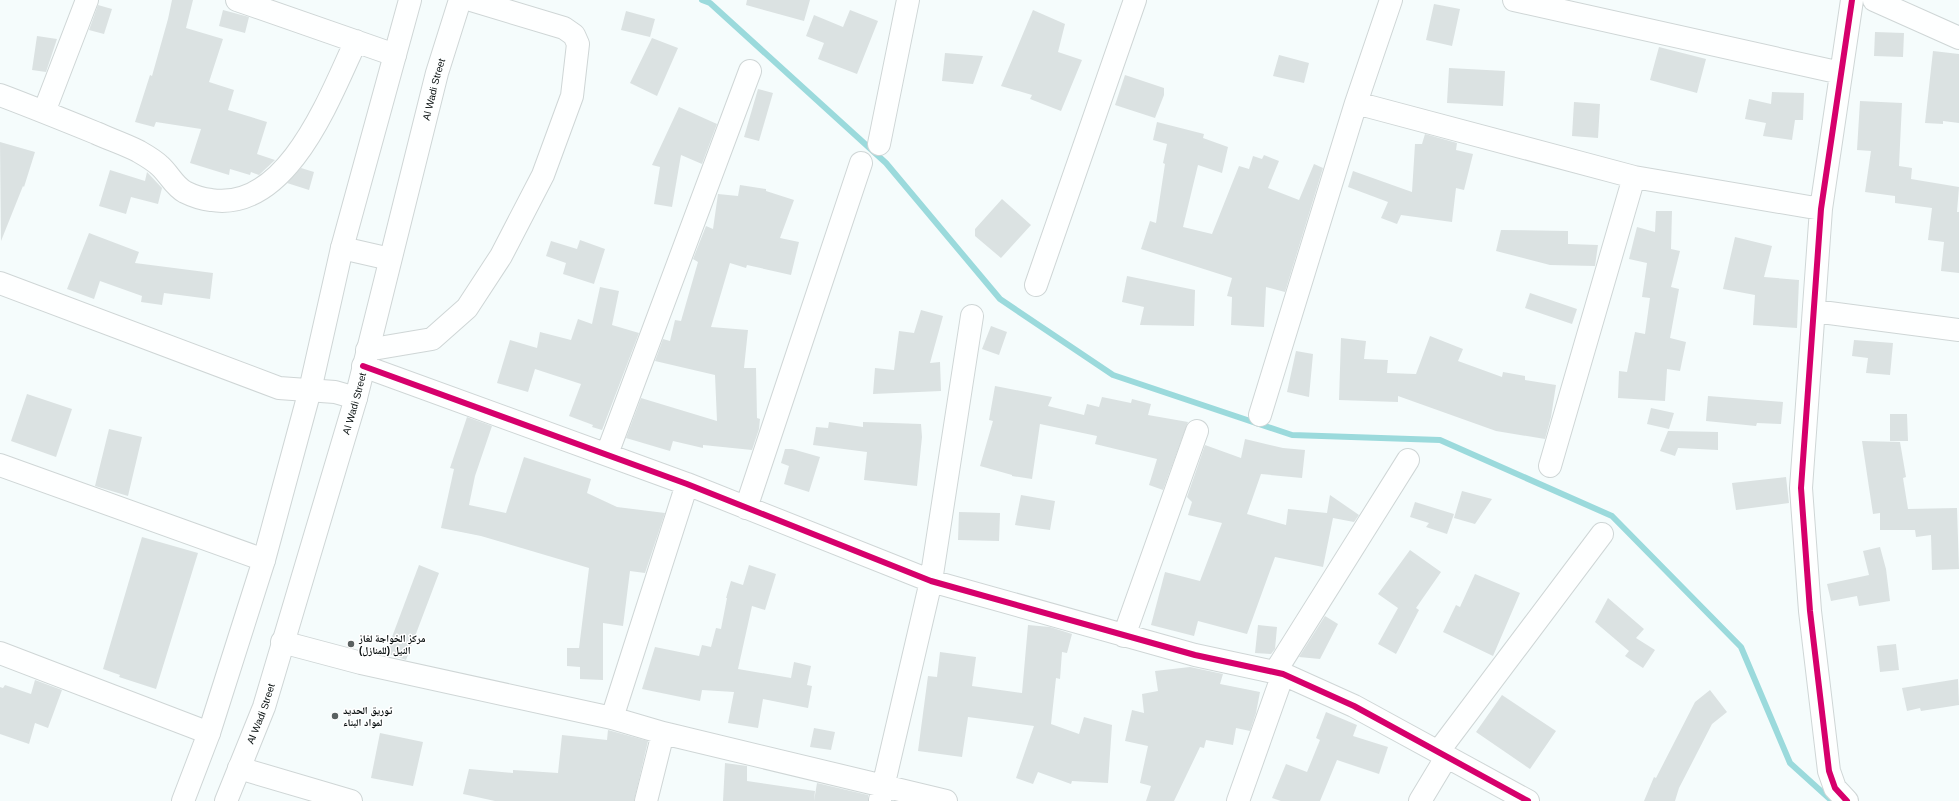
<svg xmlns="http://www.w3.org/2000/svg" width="1959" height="801" viewBox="0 0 1959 801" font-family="Helvetica,'Noto Naskh Arabic',sans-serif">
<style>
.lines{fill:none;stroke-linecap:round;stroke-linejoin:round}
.stream{stroke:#9bdadc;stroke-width:6}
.building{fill:#dbe2e2}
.minor-casing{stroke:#cfd6d6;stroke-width:24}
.major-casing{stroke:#cfd6d6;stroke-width:24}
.minor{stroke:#feffff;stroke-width:22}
.major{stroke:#feffff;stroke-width:22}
.cycleway-casing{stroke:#fff;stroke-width:8}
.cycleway{stroke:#d6006c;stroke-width:6}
.poi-dot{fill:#5a6161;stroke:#fff;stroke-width:1.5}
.labels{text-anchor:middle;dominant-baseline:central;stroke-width:3;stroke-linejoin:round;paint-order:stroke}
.street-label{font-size:10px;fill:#070e0e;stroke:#fff}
.poi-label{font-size:10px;font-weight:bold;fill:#070e0e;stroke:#fff;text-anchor:start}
</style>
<rect width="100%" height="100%" fill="#f5fcfc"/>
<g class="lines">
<path class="stream" d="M702,0L710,3L886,163L1000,299L1113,375L1292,435L1440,440L1612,516L1741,647L1790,763L1832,801"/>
</g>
<path class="building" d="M172,0H193L186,28L223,39L209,82L234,90L228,110L267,122L257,154L275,160L259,175L251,172L250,175L230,169L229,175L190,163L201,129L156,122L154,127L135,122L150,75L152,76L168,19Z
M747,0H810L804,21L746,5Z
M1434,4L1460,9L1452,46L1426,40Z
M98,5L112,9L104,34L89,30Z
M223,10L249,17L245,33L219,26Z
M850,10L878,21L857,74L818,59L824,43L806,36L814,15L843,27Z
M1033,10L1065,24L1058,52L1082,60L1061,111L1030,99L1032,95L1001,86Z
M626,11L655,19L650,37L621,30Z
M1875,32L1904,33L1903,57L1874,56Z
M37,36L57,39L46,72L32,70Z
M652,38L678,48L657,96L630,83Z
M1659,47L1706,59L1697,93L1650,80Z
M1933,51L1959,54V123L1943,121V124L1925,123Z
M945,53L983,56L973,84L942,81Z
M1279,55L1309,63L1304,83L1273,76Z
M1449,68L1505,71L1503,106L1447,103Z
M1125,75L1164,88V95L1155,118L1115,105Z
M758,89L773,93L759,141L744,137Z
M1772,92L1804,93L1803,120H1795L1792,140L1763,136L1766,123L1745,119L1749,99L1771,104Z
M1860,101L1902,103L1899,166L1912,168L1911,179L1959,187L1957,212H1959V273L1941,271L1944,242L1928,240L1932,208L1895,203V196L1865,192L1871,151L1857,150Z
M1574,102L1600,104L1598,138L1572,136Z
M679,107L717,124L702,164L681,155L672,207L654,204L660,167L652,165Z
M1157,122L1204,134L1203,138L1228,147L1222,173L1198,165L1183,227L1212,234L1239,166L1249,169L1253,156L1262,159L1264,155L1279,161L1268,188L1299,200L1314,164L1323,168L1285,292L1266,287L1264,327L1231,325L1232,297L1227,296L1232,278L1141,249L1150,221L1156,223L1165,164L1163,163L1167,144L1153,140Z
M1425,134L1457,143L1456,150L1473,154L1464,190L1456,188L1452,222L1401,215L1397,224L1381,218L1388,202L1348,187L1353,171L1412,192L1415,144H1422Z
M0,142L35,152L24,187L23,186L1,241Z
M301,168L314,172L309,190L287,183Z
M110,170L145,181L147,172L162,188L158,204L131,197L126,214L99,206Z
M740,185L766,189V191L794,200L780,238L799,242L791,275L747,265L746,268L730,263L711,327L748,330L744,368H756L757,418L760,419L759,429L752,450L703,445V448L673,441L670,451L626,438L641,398L717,421L715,375L655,361L663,339L670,341L675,320L681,321L698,262L693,259L706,226L713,229L718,194L738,196Z
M1002,199L1031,225L1001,258L975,236V229Z
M1656,211H1672L1671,249L1680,251L1671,287L1679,289L1670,338L1686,342L1680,371L1667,369L1665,401L1618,398L1619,371L1627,372L1635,332L1645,334L1650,298L1642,297L1647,263L1629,259L1637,227L1655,232Z
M1501,230L1568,231V244L1598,245L1595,266L1550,265L1496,251Z
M89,233L139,252L135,263L213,273L210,299L164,293L162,305L141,302L142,296L100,281L94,299L67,289Z
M1735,237L1772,246L1764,277L1799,280L1797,328L1753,325L1755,295L1723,289Z
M580,240L605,249L594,284L563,274L566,263L546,256L551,241L577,249Z
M1127,276L1195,290L1194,326L1140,325L1144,307L1122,302Z
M600,287L619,291L612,325L639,333L602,430L592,427L593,425L569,416L581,384L535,369L528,392L497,383L510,340L537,348L540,332L571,340L578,319L592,324Z
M1530,293L1577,309L1572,324L1525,308Z
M921,310L943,316L930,363L940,362L941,391L873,394L875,368L894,370L899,331L914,333Z
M991,326L1007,332L999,355L982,349Z
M1430,336L1463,349L1458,361L1502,377L1503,372L1525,376V380L1556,385L1551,417L1545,439L1496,431L1398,396V402L1339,400L1341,338L1366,341L1364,359L1388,360L1387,373L1416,374Z
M1854,340L1893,343L1890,375L1866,373L1868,358L1852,356Z
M1296,351L1313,354L1309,397L1287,392Z
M995,386L1052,397L1048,406L1084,415L1087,404L1099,407L1102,397L1131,403L1132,399L1151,404L1148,415L1188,422L1163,490L1149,485L1157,459L1095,444L1097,436L1040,424L1032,479L1012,476V475L980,466L993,421L989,420Z
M27,394L72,409L56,457L11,441Z
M1708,396L1783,402L1781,424L1757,423L1756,426L1706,421Z
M1651,408L1674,413L1669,429L1647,424Z
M1890,414H1907L1908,441H1890Z
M467,417L492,426L475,476L469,505L506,513L524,457L591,479L587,493L617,507L665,513L645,573L630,571L623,626L603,623V680L580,679V667L567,666V648H579L589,568L481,536L441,528L454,469L450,468Z
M829,422L863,427V422L921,424L922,437L917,486L864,480L867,452L813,445L816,427L828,428Z
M109,429L142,437L128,496L95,486Z
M1668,431L1718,432V450L1678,448L1675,456L1660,451Z
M1245,439L1283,448L1305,450L1302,478L1261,474L1247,514L1286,525L1288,509L1327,513L1330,495L1359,515L1354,522L1333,518L1323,567L1275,557L1247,634L1198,621L1194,636L1151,625L1165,572L1200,581L1222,523L1188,515L1192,502L1187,497L1205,445L1241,458Z
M1862,441L1900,442L1906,477L1903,478L1908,509L1957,508L1959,569L1932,570L1931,535L1916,537L1915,530H1880V513L1873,514Z
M785,449H792L820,457L809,492L784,484L789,466L781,463Z
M1786,477L1789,503L1736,510L1732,483Z
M1462,491L1492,499L1475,524L1454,518Z
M1021,495L1055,501L1050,530L1015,525Z
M1415,502L1454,514L1447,534L1426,527L1429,523L1410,517Z
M959,512L1000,513L999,541L958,540Z
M142,537L198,553L156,689L119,677L120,675L103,669Z
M1880,547L1886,569L1890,601L1859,606L1857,596L1831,601L1827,584L1869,575L1863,551Z
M1410,550L1441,572L1416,608L1419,610L1396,654L1378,644L1398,608L1378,594Z
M419,565L439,573L406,660L386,653Z
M749,565L776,574L765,610L752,606L738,669L791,678L794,662L811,666L807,685L812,686L808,708L763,699L758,728L728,723L734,692L702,690L700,701L642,689L655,647L699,656L702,645L711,647L716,628L721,629L727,598H726L731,581L743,585Z
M1475,574L1520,593L1493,656L1443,632L1456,605L1460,607Z
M1608,598L1644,629L1636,638L1655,650L1643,668L1625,656L1629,651L1595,622Z
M1325,616L1338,624L1320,659L1299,657Z
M1028,625L1050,627L1072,634L1067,653L1062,652L1060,679L1056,678L1051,724L1079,734L1084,717L1112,725L1108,783L1072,781L1071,784L1038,772L1033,784L1016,778L1034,726L968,717L962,757L918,751L928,676L937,677L940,652L976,657L972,686L1022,693Z
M1258,625L1277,627L1275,649L1271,654L1255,653Z
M1896,644L1899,670L1880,672L1877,646Z
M1190,667L1223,674L1220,684L1260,692L1256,713L1250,731L1236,728L1233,745L1206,740L1204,748L1200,747L1174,801H1146L1151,786L1140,783L1148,746L1125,741L1132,710L1144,713L1142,694L1158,691L1155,671Z
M1958,679L1959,705L1921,711L1920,708L1907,711L1902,688Z
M35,680L62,690L48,728L35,723L29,744L0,734V687L3,688L5,685L31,694Z
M1710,690L1727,712L1712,724L1679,788L1675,801H1644L1654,777L1656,778L1695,702Z
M1502,695L1556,731L1530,769L1476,732Z
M1326,712L1357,725L1353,736L1388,747L1379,774L1337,760L1320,801H1281L1272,798L1286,764L1307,772L1320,740L1316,738Z
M814,728L835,732L831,750L810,747Z
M608,730L648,741L634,801H495L463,794L469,769L513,773V770L558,773L562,735L607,740Z
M380,733L423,742L413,786L371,778Z
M725,763L747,766V781L815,791L814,801H723Z
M817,783L868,795V801H814Z"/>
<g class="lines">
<g class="minor-casing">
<path id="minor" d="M237,0L395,55
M1514,0L1841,73
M1874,0L1959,38
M0,95C32,107 64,120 96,133C109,139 124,144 138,151C145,155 154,160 160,166C169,174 174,186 185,192C193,196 202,199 211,200C288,212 330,96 356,41
M1356,103L1634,177L1821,209
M44,112L87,0
M879,144L908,0
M0,283L279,388L335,392L356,398
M1036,285L1135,0
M1814,311L1959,330
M367,350L432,339L467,308L501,256L543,175L572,96L578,44L574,35L564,28L471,0
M363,366L687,484L931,581L1195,655L1283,674L1354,706L1528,801
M1260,415L1356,103L1391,0
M607,454L750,71
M0,465L264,560
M1550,466L1634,177
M746,508L861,163
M1124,636L1197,431
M282,642L361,663L612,718L663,733L946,801
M0,653L209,733
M1275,672L1408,460
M612,718L687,484
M1438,752L1602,534
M239,768L351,801
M880,800L931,581L972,316
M646,801L663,733
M1238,801L1283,674
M1420,801L1447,756
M1847,801L1835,788L1829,771L1810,611L1801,488L1821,209L1852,0"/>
</g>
<g class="major-casing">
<g id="major">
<path d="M342,248L390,259"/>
<path d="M183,801L209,733L264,560L310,390L342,248L410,0"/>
<path id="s1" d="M226,801L264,707L356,398L437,73L460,0"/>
</g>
</g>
<use href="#minor" class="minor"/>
<use href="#major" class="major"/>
<g class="cycleway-casing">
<path id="cycleway" d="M363,366L687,484L931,581L1195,655L1283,674L1354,706L1528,801
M1847,801L1835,788L1829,771L1810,611L1801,488L1821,209L1852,0"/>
</g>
<use href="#cycleway" class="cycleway"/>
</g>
<g class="poi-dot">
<circle cx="351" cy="644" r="4"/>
<circle cx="335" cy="716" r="4"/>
</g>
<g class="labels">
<g class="street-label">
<text stroke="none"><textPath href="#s1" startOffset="742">Al Wadi Street</textPath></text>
<text stroke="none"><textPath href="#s1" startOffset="418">Al Wadi Street</textPath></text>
<text stroke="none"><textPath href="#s1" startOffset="94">Al Wadi Street</textPath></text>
</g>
<g class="poi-label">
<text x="359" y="638">مركز الخواجة لغاز<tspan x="359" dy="12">النيل (للمنازل)</tspan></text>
<text x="343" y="710">توريق الحديد<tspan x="343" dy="12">لمواد البناء</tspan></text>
</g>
</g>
</svg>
